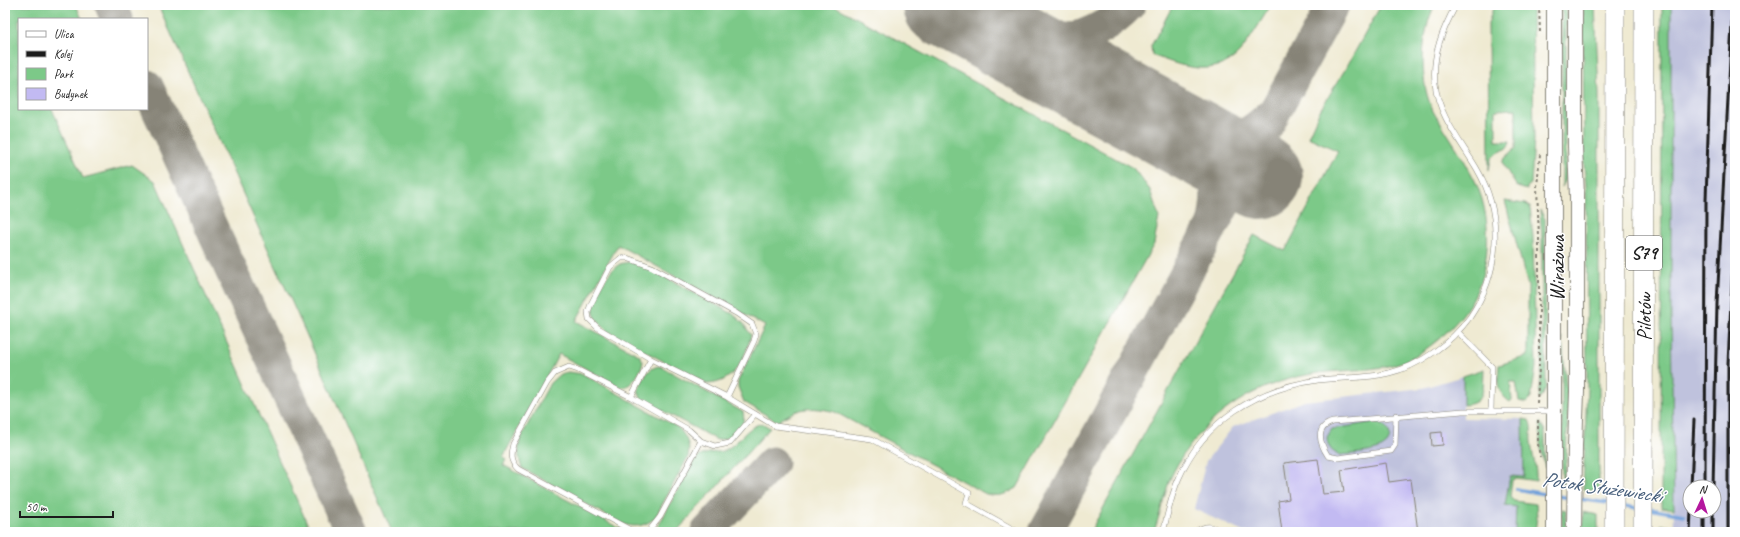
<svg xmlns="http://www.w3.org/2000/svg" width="1740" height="537" viewBox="0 0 1740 537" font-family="Caveat,sans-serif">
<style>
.industrial{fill:#bfc2dd;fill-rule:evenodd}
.green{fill:#7cc988;stroke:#4c7252}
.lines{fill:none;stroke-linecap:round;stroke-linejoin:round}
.stream{stroke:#70a0da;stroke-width:3.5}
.taxiway{stroke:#868377;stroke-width:33}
.runway{stroke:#868377;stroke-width:84}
.building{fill:#c2baf2}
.service-casing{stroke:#868377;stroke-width:6}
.secondary-casing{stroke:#868377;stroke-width:16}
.motorway-casing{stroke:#868377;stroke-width:20}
.path{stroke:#868377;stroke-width:2;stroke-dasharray:3 3;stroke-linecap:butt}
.service{stroke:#fff;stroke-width:5}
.secondary{stroke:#fff;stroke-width:14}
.motorway{stroke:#fff;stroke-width:19}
.rail{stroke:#1c1c1c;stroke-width:3}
.labels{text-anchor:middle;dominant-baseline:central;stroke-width:3;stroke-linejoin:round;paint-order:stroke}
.shield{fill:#fff;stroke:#606060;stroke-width:1}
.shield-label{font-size:19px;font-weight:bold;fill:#1c1c1c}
.street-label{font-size:20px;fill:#1c1c1c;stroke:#fff}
.water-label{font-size:21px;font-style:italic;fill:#465e7b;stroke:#fff}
</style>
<rect width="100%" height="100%" fill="#fff"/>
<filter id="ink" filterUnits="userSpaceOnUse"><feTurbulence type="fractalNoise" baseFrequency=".025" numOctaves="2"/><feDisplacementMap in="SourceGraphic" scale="8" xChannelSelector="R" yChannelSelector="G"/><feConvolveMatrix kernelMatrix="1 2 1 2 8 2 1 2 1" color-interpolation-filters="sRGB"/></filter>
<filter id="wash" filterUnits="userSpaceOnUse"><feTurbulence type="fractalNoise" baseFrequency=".012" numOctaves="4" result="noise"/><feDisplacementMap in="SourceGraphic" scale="16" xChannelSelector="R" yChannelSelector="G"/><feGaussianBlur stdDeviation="0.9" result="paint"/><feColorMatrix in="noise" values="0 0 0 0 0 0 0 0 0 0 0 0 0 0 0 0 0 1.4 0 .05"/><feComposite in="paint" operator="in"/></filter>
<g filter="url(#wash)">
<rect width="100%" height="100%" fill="#efead2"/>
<path class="industrial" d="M1671,5H1735V532H1674L1671,316ZM1690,487H1714V511H1690Z
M1463,376V418L1523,419L1524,477L1510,476L1505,505L1516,506L1515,532H1243L1194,509L1206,461L1233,427L1305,401L1423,388Z"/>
<path class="green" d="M5,5H76L82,19H19V109H52L83,178L132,165L155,181L311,532H5Z
M158,5H833L1133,168L1150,190L1159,217L1154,244L1017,488C1004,495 1000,497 986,494L835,412C813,406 796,407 778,422L744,402L738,387V381L765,326L618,245L576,321L639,355L643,361C642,371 632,387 621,388L559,354L503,457L506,459L503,465L626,532H392L308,338Z
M1173,5H1271C1262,19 1249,42 1239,53C1214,79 1180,66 1152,55L1151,46Z
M1381,5H1435C1421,31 1419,79 1431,106C1433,113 1438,119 1442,125C1452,141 1463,157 1471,173C1495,215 1493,275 1463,314C1445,337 1417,360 1388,366C1365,371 1341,370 1318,373C1265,381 1221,404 1189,447C1182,456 1175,468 1170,479C1164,496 1160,514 1154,532H1090L1254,235L1285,251L1338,151L1308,137L1319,112L1346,68Z
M1494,5H1532L1534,140L1531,184L1527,187V190L1517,187L1503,164V160L1516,148V109L1496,110V141H1510C1508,152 1498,150 1492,158C1490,161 1490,166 1489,170L1488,24Z
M1562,5H1566V180L1562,187Z
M1583,5H1595L1599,95V492L1583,489L1587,388L1586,186L1584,167Z
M1662,5H1671V316L1674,509L1661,507Z
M1505,201L1525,204L1530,206L1533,237L1536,367L1531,398L1527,403L1519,401L1516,382H1510L1512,400L1510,402C1495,391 1498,382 1499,365L1528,356V286Z
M1540,210L1545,219L1546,387L1543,395L1539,399L1542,366V238Z
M629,262L643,265L733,314L743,323L751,335C745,359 734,384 706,384L607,331C602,325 596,320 594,313C591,300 608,270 620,264C622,263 626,263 629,262Z
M1562,337L1568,408L1565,486L1562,485Z
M660,366L743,412C747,428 732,439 717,440L641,399L638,389C644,379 647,367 660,366Z
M1484,369C1483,388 1486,404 1463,405V376Z
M568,372L583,374L679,428C686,437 691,445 688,457L655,518C644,527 634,528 620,523L522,468C518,458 518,450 520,439L550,383L560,374Z
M1523,419L1529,420C1533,426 1530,435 1531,442C1532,455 1537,467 1536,481L1516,478L1512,480L1510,497L1514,501L1536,504L1537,517L1535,532H1515L1516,507L1505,505L1510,476L1524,477Z
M1375,422C1390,424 1396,441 1381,448C1372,453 1350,454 1340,455C1331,452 1327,446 1327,437L1332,429Z
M1540,422L1545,431V468L1540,443Z
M762,423L770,428L676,532H655L694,460C708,449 715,455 727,449C742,440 745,428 762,423Z
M1562,509L1566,510V532H1562Z
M1583,512L1598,515V532H1583Z
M1661,525H1667L1674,528V532H1661Z"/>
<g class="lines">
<path class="stream" d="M1516,489L1550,495
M1556,496L1572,498
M1578,499L1608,503
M1620,505L1637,508
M1649,509L1684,515"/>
<path class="taxiway" d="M111,5L117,19
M1003,37C1051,46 1093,43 1129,5
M147,86L351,532
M1214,220C1222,178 1213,169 1187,137C1228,142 1239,145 1271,115
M707,532L772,463
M1045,532L1333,5"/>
<path class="runway" d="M945,5L1261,177"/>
</g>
<g id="blocks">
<path class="building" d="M1442,432L1443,445L1432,446L1431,433Z
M1318,459L1323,494L1344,492L1341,470L1386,463L1389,482L1411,479L1418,532H1282L1278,501L1289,499L1284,463Z"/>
</g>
</g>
<g filter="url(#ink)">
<use href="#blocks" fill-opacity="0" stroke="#868377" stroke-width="1"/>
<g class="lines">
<g class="service-casing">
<path id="service" d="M1458,332L1492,367L1491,410
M631,397L651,359
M727,397L754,341L756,334L752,324L736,313L652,267L627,258H621L610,267L591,304L588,312L589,319L598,328L651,359L727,397L775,426L872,439L969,493L966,503L1018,532
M1396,415L1395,445L1391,451L1338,458L1328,456C1319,442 1315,427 1333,422L1463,411H1553
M634,532L518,469C510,461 510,455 513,444L547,383L555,373L569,367L578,370L631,397L689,430L701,441L715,446L730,443L755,414
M648,532L660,517L701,441
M1163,532C1168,514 1171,495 1179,478C1204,420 1257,389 1318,380C1342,377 1365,379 1389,373C1420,366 1451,343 1470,317C1500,273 1504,215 1477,169C1461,142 1438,115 1435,83C1432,54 1443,29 1456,5
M1195,532C1204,526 1212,524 1219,532"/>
</g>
<g class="secondary-casing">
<path id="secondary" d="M1554,532V5
M1574,532L1575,446L1577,392V197L1575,146V5"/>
</g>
<g class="motorway-casing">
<path id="motorway" d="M1614,532L1615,5
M1643,532L1644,5"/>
</g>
<path class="path" d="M1539,5L1540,32
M1537,403L1539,368V237L1537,187L1540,154
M1538,420V444L1540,457"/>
<use href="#service" class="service"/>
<use href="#secondary" class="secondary"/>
<use href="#motorway" class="motorway"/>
<path class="rail" d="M1691,487L1694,420
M1705,487L1706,201L1712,5
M1713,487L1717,304L1733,5
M1690,532L1691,511
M1704,532V511
M1713,532V511
M1728,532V363L1735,222"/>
</g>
</g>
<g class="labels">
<rect class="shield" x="1626" y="236" width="36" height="34" rx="3"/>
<g class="shield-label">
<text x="1644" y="253">S79</text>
</g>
<g class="street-label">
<text transform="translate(1557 268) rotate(-90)">Wirażowa</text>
<text transform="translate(1644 317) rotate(-90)">Pilotów</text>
</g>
<g class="water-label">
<text transform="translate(1602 487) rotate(8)">Potok Służewiecki</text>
</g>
</g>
<rect width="1740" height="537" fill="none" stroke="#fff" stroke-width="20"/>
<rect x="18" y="18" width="130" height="92" fill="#ffffff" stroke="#a4a4a4"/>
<rect x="26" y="31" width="20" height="6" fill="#ffffff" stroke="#a4a4a4"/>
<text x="54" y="38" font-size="12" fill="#1c1c1c">Ulica</text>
<rect x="26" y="51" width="20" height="6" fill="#1c1c1c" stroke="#a4a4a4"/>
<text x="54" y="58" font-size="12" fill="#1c1c1c">Kolej</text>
<rect x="26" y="68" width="20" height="12" fill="#7cc988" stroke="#a4a4a4"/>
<text x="54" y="78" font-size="12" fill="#1c1c1c">Park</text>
<rect x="26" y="88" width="20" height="12" fill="#c2baf2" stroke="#a4a4a4"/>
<text x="54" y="98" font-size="12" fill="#1c1c1c">Budynek</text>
<g transform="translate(1702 499) rotate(4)"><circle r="19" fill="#ffffff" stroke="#a4a4a4"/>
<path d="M0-3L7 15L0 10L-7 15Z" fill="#b5179e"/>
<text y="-6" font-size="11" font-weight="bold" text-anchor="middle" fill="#1c1c1c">N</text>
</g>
<path d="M20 511v6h93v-6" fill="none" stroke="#1c1c1c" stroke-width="2"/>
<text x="26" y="511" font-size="12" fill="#1c1c1c" stroke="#ffffff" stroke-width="3" paint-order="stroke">50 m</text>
</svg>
